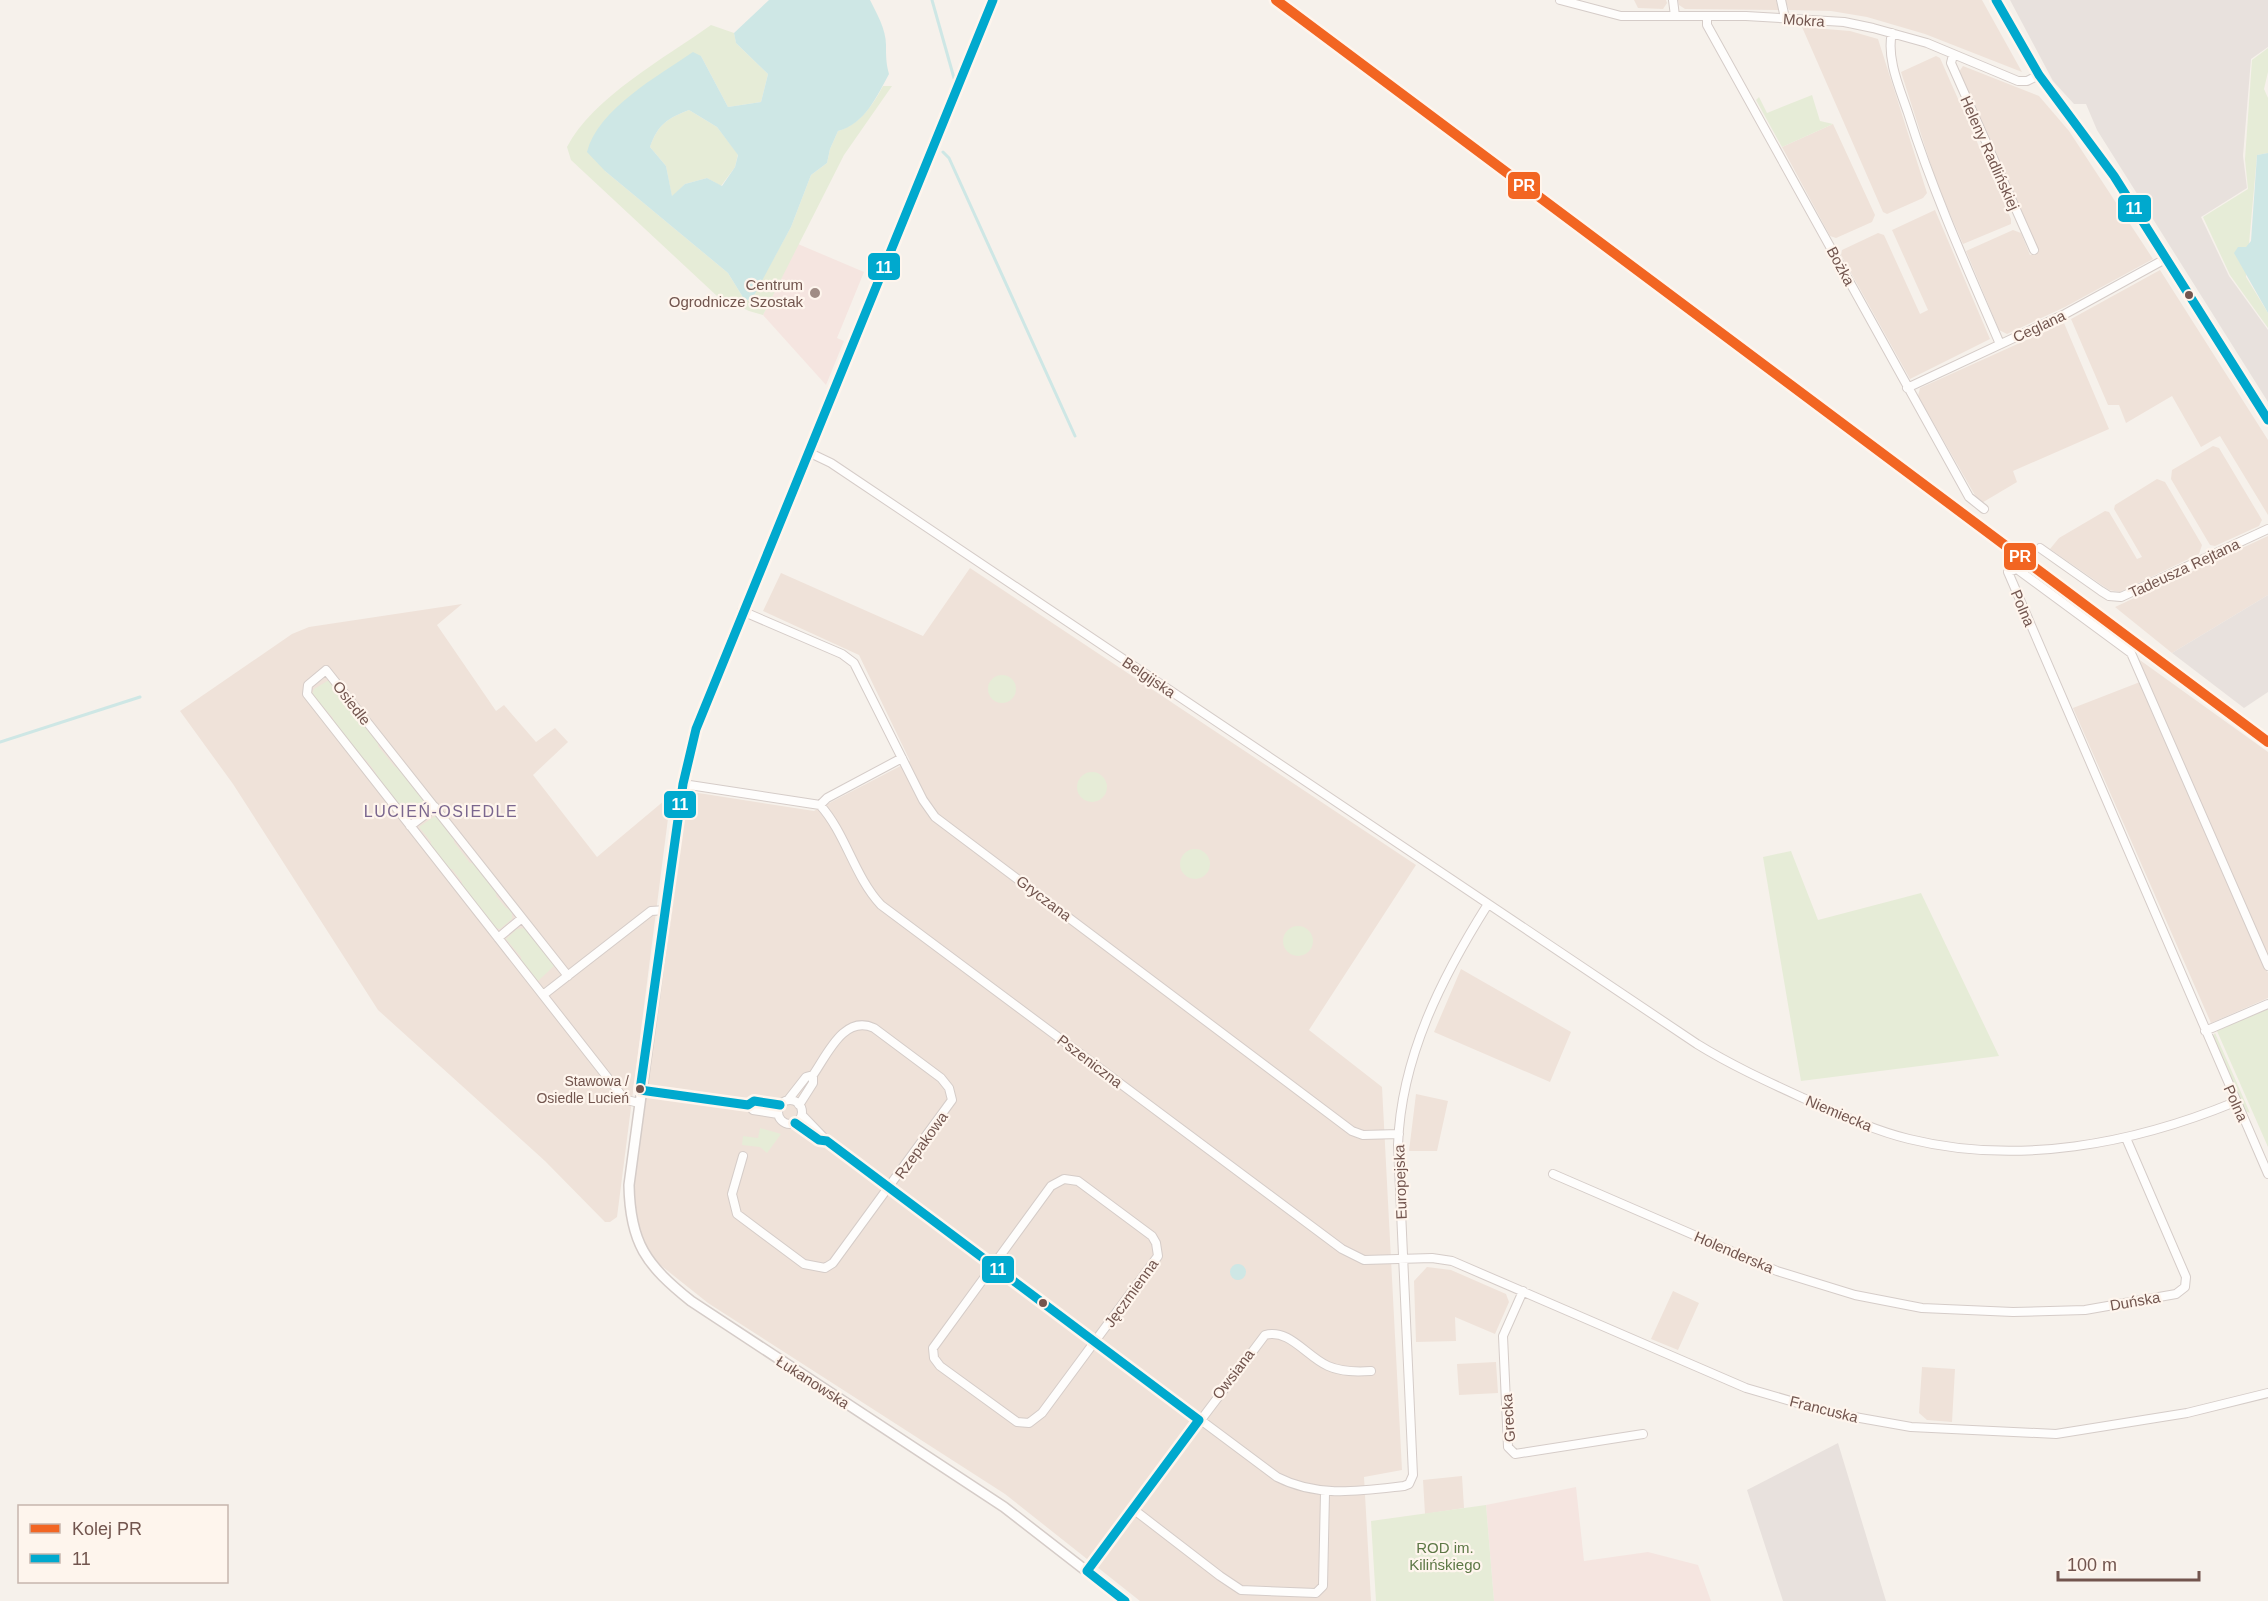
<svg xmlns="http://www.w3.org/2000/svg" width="2268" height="1601" viewBox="0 0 2268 1601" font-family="Arial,sans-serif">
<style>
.residential{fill:#efe2d9}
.commercial{fill:#f5e5e0}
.industrial{fill:#e8e1dd}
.green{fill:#e6ecd7}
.water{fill:#cee7e5;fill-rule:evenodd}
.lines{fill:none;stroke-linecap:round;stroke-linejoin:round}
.stream{stroke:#cee7e5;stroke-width:3}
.minor-casing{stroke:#d5ccc8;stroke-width:10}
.tertiary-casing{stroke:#d5ccc8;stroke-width:12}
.minor{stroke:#fefdfc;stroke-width:8}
.tertiary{stroke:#fefdfc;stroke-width:9}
.bus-1-casing{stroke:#fef5ed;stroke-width:14}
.bus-1{stroke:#00a9ce;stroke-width:9}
.rail-1-casing{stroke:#fef5ed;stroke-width:15}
.rail-1{stroke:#f26522;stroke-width:10}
.poi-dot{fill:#a08c85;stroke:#fef5ed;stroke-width:2}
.bus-dot{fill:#72554e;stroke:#fef5ed;stroke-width:2}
.labels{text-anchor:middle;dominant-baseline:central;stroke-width:4.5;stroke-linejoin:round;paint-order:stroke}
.bus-label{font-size:14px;fill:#72554e;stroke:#fef5ed;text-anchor:end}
.street-label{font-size:15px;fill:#72554e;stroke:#fef5ed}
.poi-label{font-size:15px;fill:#72554e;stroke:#fef5ed;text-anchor:end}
.park-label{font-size:15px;fill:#5d7846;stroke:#fef5ed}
.neighbourhood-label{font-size:16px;letter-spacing:1.5px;fill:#7a668e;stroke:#fef5ed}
.line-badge{stroke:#fef5ed;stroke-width:2}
.badge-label{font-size:16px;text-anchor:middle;font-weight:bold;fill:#fff}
</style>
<rect width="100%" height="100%" fill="#f6f1eb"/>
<path class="residential" d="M1634,0H1666L1667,3L1663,9L1638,8Z
M1678,0H1776L1779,10L1685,9L1679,5Z
M1785,0H1982L2022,72L1925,34L1867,17L1831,11L1789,10Z
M1802,27L1850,31L1878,39L1927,193L1923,198L1887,214L1883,212Z
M1936,56L1940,58L2011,219V224L1963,244L1937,184L1901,72Z
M1963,66L2039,96L2069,131L2153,259L2065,307L2007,334L1999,330L1966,251L2013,230L2021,233L2030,255L2039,251L1959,72Z
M1833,124L1875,215L1872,222L1836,238L1830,236L1782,147Z
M1935,210L1990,339L1910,379L1841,255L1842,250L1878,233L1884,235L1920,314L1928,310L1892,230Z
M2160,270L2268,440V515L2220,436L2201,447L2172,396L2126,423L2119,405H2108L2071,319Z
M2064,323L2109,429L2013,471L2017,482L1980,504L1918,396L1920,388Z
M2213,446L2219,448L2262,520L2259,526L2215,546L2210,545L2171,479L2172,470Z
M2157,479L2165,482L2202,545L2199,554L2120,592L2109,590L2050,549L2059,538L2105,511L2109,512L2137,559L2142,557L2114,509L2115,505Z
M2268,536V595L2172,653L2115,607Z
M970,568L1416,865L1309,1030L1382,1087L1402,1470L1364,1477L1371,1601H1140L1005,1494L708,1303L654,1260L638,1243L631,1208L685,799L692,792L814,811L910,761L859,655L763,611L781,573L923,636Z
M462,604L437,625L496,711L504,705L536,742L555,728L568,742L533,775L597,857L671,795L617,1217L610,1222H605L545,1161L378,1010L233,784L180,711L292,634L309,627Z
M2137,658L2268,752V958L2212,828Z
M2140,682L2268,973V998L2211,1023L2073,708Z
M1461,969L1571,1032L1550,1082L1434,1032Z
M1416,1094L1448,1101L1437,1151H1409Z
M1427,1267L1451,1270L1506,1294L1509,1302L1495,1334L1455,1317L1456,1341L1416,1342L1414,1281Z
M1673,1291L1699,1303L1678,1350L1651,1339Z
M1496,1362L1498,1393L1459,1395L1457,1364Z
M1922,1367L1955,1369L1952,1422L1927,1420L1919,1413Z
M1462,1476L1464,1508L1425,1514L1423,1480Z"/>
<path class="commercial" d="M798,244L864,272L837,338L844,341L826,385L763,315Z
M1576,1487L1584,1561L1648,1552L1698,1565L1711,1601H1494L1486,1505Z"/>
<path class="industrial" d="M2010,0H2268V47L2251,59L2243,156L2247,188L2201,217L2229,276L2268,330V402L2097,130L2086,104H2074L2053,81Z
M2268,595V692L2244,708L2172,653Z
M1838,1443L1886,1601H1783L1747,1490Z"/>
<path class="green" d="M711,25L734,33L736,43L768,74L761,102L728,107L701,56L605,171L728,273L744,299L750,301L791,227L811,175L827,163L830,149L838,131C859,125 873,105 883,86H892L844,155L763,315L749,311L717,296L571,160L567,147C593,97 665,58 711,25Z
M2268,48V72L2264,89L2268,98V153L2257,155L2246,277L2268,313V328L2230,275L2203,217L2248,189L2245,159L2252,60Z
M1812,95L1820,121L1833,124L1782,147L1756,100L1759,97L1767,113Z
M689,110L717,127L738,154L735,167L721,186L707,178L685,184L672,197L666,166L650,147C658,124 668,118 689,110Z
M988 689a14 14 0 1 1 28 0a14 14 0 1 1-28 0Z
M329,680L335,685V690L345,703L350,704L379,741L378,746L395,767H400L426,801L424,810L408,817L376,778V773L366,760L361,759L333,724V718L312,695L314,689Z
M1077 787a15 15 0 1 1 30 0a15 15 0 1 1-30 0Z
M435,816L455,837L454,842L470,863H475L497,891L496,896L506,908L512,910V919L500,929L495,928L462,888V882L452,869H446L430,848L431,842L419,827Z
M1180 864a15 15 0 1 1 30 0a15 15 0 1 1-30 0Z
M1791,851L1818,920L1921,893L1999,1056L1801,1081L1763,857Z
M1283 941a15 15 0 1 1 30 0a15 15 0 1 1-30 0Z
M525,928L555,965L538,981L520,962L521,957L506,939L517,929Z
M2268,1009V1147L2217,1031V1029Z
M2215,1033L2250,1113L2245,1111L2213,1036Z
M760,1128L781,1134L767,1153L760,1147L742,1145L743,1136L758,1138Z
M1486,1505L1494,1601H1376L1371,1521Z"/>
<path class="water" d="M769,0H870C877,14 886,29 886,45C886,56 886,63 889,74C877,96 865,124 838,131L830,149L827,163L811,175L791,227L751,301L744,299L728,273L605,171L587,152C598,109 658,76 693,52L701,56L728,107L761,102L768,74L736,43L734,33ZM689,110L717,127L738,155L735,167L722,186L707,178L685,184L672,196L666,166L650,147C658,124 668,118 689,110Z
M2268,153V313L2234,253L2238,247H2246L2251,241L2257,155Z
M1230 1272a8 8 0 1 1 16 0a8 8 0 1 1-16 0Z"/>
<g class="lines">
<path class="stream" d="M932,0L954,78
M943,152L949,158L1075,436
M0,742L140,697"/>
<g class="minor-casing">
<path id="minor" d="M1560,0L1621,16H1746L1844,22L1873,28L1927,43L2018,81H2027L2039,75
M1673,0L1675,16
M1781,0L1785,18
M1707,17V25L1969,497L1984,509
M1892,33C1886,58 1900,89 1908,113C1933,192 1967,268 2000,344
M1953,55L1951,63L2034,250
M1907,388L2065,314L2167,258
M808,452L831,463L1697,1044C1731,1065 1766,1081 1803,1098C1837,1113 1872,1130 1909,1139C2018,1166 2133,1144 2235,1102
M2040,548L2101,591L2109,596L2121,597L2268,529
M742,611L842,654L854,663L923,800L935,817L1352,1131L1363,1135L1399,1134
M683,784L820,805L827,798L902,758
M820,805C846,834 854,876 881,905L1342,1249L1364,1260L1432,1258L1452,1261L1746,1388L1832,1413L1911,1427L2056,1434L2187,1413L2268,1393
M410,826L435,807
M498,938L522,918
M2268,966L2131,653L2017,569L2008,572L2268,1174
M568,976L326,670L308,685L307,694L622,1096L627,1100L639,1103
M543,995L651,911L666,910
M2205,1031L2268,1004
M640,1090L748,1105L754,1101L780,1105
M778 1112a12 12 0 1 1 24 0a12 12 0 1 1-24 0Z
M748,1105L753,1110L778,1114
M799,1105L813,1083V1075
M802,1115L827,1141L1277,1477C1318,1498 1360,1491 1404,1486L1409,1484L1413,1475L1398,1145C1401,1057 1442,977 1488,904
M795,1123L819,1140L827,1141
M743,1156L732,1194L737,1214L804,1264L825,1268L833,1263L952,1100L949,1088L941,1078L874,1028C844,1014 827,1055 813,1075L806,1077L788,1100
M1553,1174L1777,1271L1855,1295L1922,1308L2013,1312L2085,1310L2176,1294L2185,1287L2186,1277L2126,1138
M1064,1179L1078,1181L1152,1236L1156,1243L1158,1256L1042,1413L1029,1423L1017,1422L940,1366L934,1358L933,1348L1051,1186Z
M1523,1291L1503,1336L1508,1447L1515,1454L1643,1434
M1133,1509L1220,1576L1241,1590L1316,1593L1323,1586L1325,1493
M1087,1571L1265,1335C1289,1328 1307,1357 1328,1366C1342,1372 1356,1372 1371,1371"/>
</g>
<g class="tertiary-casing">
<path id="tertiary" d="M993,0L696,729L683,784L629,1185C630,1243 646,1265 691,1301L1004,1507L1125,1601
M1996,0L2039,75L2114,176L2268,420"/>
</g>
<use href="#minor" class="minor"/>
<use href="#tertiary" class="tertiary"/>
<g class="bus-1-casing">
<path id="bus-1" d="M1996,0L2039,75L2114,176L2268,420
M640,1090L683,784L696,729L993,0
M640,1090L748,1105L754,1101L780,1105
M795,1123L819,1140L827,1141L1199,1420
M1087,1571L1199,1420
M1087,1571L1125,1601"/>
</g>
<use href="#bus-1" class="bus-1"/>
<g class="rail-1-casing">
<path id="rail-1" d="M1276,0L2268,742"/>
</g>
<use href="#rail-1" class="rail-1"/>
</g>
<circle class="poi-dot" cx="815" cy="293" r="6"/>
<g class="bus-dot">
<circle cx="2189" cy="295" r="5"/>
<circle cx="640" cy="1089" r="5"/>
<circle cx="1043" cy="1303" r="5"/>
</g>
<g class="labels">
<g class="bus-label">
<text x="629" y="1081">Stawowa /<tspan x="629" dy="17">Osiedle Lucień</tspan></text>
</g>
<g class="street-label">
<text transform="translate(1804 20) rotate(4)">Mokra</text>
<text transform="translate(1990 153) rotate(66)">Heleny Radlińskiej</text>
<text transform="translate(1841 266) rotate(62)">Bożka</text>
<text transform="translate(2039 326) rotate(-25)">Ceglana</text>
<text transform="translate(2184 568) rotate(-25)">Tadeusza Rejtana</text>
<text transform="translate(2023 608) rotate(67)">Polna</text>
<text transform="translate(1149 677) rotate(34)">Belgijska</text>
<text transform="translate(352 703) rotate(52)">Osiedle</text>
<text transform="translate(1044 898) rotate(37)">Gryczana</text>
<text transform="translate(1090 1061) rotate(37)">Pszeniczna</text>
<text transform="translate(2236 1103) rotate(66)">Polna</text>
<text transform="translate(1839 1113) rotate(23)">Niemiecka</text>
<text transform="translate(921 1145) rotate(-54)">Rzepakowa</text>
<text transform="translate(1400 1182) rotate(-92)">Europejska</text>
<text transform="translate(1734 1252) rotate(23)">Holenderska</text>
<text transform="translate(1131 1293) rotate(-54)">Jęczmienna</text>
<text transform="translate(2135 1301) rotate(-10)">Duńska</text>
<text transform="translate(1233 1374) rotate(-53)">Owsiana</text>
<text transform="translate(813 1382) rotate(33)">Łukanowska</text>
<text transform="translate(1824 1409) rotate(14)">Francuska</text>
<text transform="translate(1508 1418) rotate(-94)">Grecka</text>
</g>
<g class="poi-label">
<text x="803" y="284">Centrum<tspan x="803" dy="17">Ogrodnicze Szostak</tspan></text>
</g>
<g class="park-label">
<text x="1445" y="1547">ROD im.<tspan x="1445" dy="17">Kilińskiego</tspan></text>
</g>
<g class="neighbourhood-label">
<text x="441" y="811">LUCIEŃ-OSIEDLE</text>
</g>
</g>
<g class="line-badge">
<rect x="1507" y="171" width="34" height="29" rx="6" fill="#f26522"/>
<rect x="2117" y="194" width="35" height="29" rx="6" fill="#00a9ce"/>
<rect x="867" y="252" width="34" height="29" rx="6" fill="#00a9ce"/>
<rect x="2003" y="542" width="34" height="29" rx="6" fill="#f26522"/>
<rect x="663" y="790" width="34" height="29" rx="6" fill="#00a9ce"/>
<rect x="981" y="1255" width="34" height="29" rx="6" fill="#00a9ce"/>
</g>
<g class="badge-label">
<text x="1524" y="191">PR</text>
<text x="2134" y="214">11</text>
<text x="884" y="273">11</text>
<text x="2020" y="562">PR</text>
<text x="680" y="810">11</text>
<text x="998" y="1275">11</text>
</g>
<rect x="18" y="1505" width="210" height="78" fill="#fef5ed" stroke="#c6b5ad" stroke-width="1.5"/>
<rect x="30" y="1524" width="30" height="9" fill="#f26522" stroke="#c6b5ad" stroke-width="1.5"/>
<text x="72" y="1535" font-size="18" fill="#72554e">Kolej PR</text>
<rect x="30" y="1554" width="30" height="9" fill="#00a9ce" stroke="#c6b5ad" stroke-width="1.5"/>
<text x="72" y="1565" font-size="18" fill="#72554e">11</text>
<path d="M2058 1571v9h141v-9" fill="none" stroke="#72554e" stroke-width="3"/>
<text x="2067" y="1571" font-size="18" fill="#72554e" stroke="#fef5ed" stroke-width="4.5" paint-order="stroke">100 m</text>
</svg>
